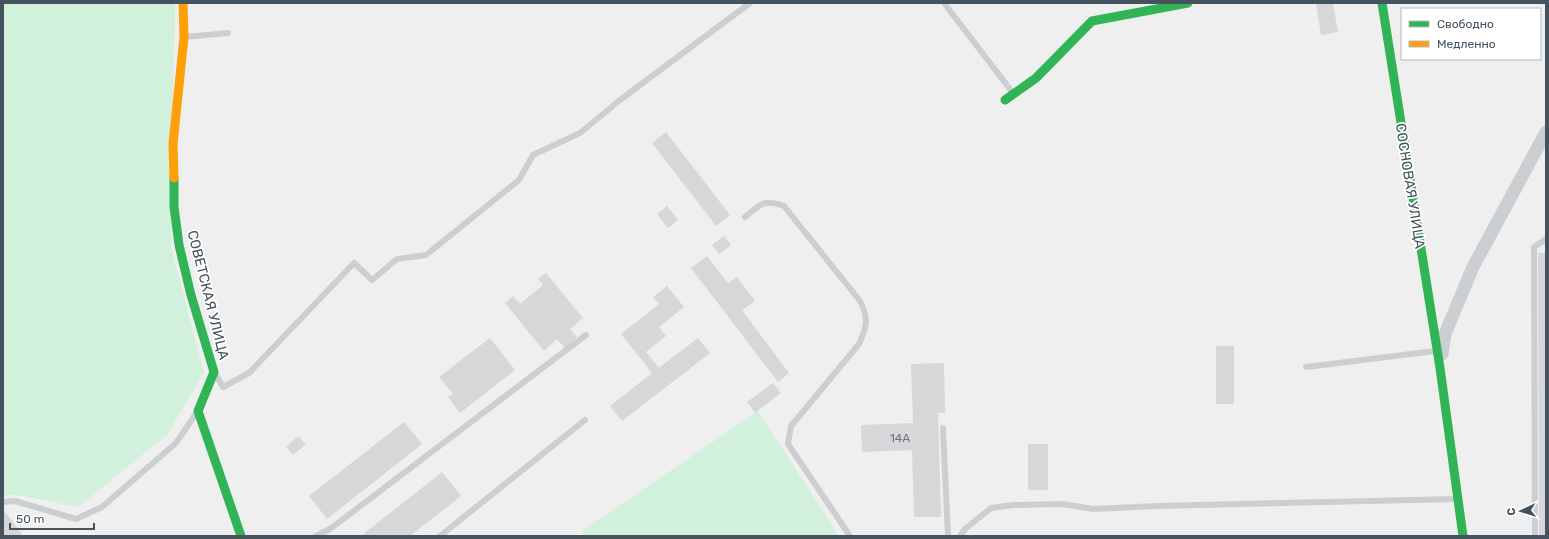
<svg xmlns="http://www.w3.org/2000/svg" width="1549" height="539" viewBox="0 0 1549 539" font-family="Rubik,sans-serif">
<style>
.green{fill:#d2f1dc}
.building{fill:#d7d7d9}
.lines{fill:none;stroke-linecap:round;stroke-linejoin:round}
.lane{stroke:#cbcfd1;stroke-width:6}
.street{stroke:#cbcfd1;stroke-width:13}
.fast{stroke:#30b455;stroke-width:9}
.slow{stroke:#ff9f0a;stroke-width:9}
.labels{text-anchor:middle;dominant-baseline:central;stroke-width:3.5;stroke-linejoin:round;paint-order:stroke}
.number-label{font-size:12px;fill:#6b767e}
.street-label{font-size:14px;fill:#45535e;stroke:#fff}
</style>
<rect width="100%" height="100%" fill="#f0efef"/>
<path class="green" d="M3,3H175L171,247L204,373L167,435L78,507L12,494L3,496Z
M758,411L839,536H585L582,531Z"/>
<path class="building" d="M1316,3H1333L1338,32L1321,35Z
M666,132L730,215L716,226L652,143Z
M667,206L678,220L668,228L657,214Z
M724,236L731,245L719,254L712,245Z
M1538,253H1546V536H1539Z
M707,256L728,283L737,277L755,301L742,310L789,373L778,382L691,268Z
M546,273L583,318L570,329L577,337L565,348L557,339L544,351L505,303L513,296L520,304L543,285L538,279Z
M667,286L684,307L659,327L666,336L646,352L659,368L698,338L710,353L622,421L610,406L652,373L621,334L659,304L653,297Z
M490,338L515,370L460,413L448,397L453,394L439,377Z
M1216,346H1234V404H1216Z
M944,363L945,413H938L941,517H914L912,450L862,452L861,425L913,423L911,364Z
M773,383L781,393L755,413L747,402Z
M404,422L422,444L327,519L309,496Z
M298,436L306,444L293,455L286,447Z
M1028,444H1048V490H1028Z
M442,472L461,496L410,536H361Z
M3,509L22,534L19,536H3Z"/>
<g class="lines">
<path class="lane" d="M944,3L1013,93
M185,37L228,33
M745,217C760,205 764,198 784,206L860,301C869,319 867,326 859,344L791,426L788,444L850,536
M1306,367L1435,351
M216,375L223,387L249,373L354,263L372,280L397,259L426,255L519,180L533,155L580,133L620,100L750,3
M943,428L948,536
M3,502L15,501L76,519L102,507L176,443L195,415
M316,536L330,529L586,335
M440,536L585,420
M960,536L965,529L991,508L1013,505L1063,504L1093,509L1157,506L1457,499
M1535,536L1534,247L1546,239"/>
<path class="street" d="M1442,354L1445,334L1473,267L1546,132"/>
<path class="fast" d="M1382,3L1440,368L1463,536
M1005,100L1036,78L1092,21L1188,3
M174,178V207L179,245L191,295L214,372L198,411L241,536"/>
<path class="slow" d="M174,178L173,144L184,37L183,3"/>
</g>
<g class="labels">
<g class="number-label">
<text x="900" y="438">14А</text>
</g>
<g class="street-label">
<text transform="translate(1410 186) rotate(81)">СОСНОВАЯ УЛИЦА</text>
<text transform="translate(208 295) rotate(76)">СОВЕТСКАЯ УЛИЦА</text>
</g>
</g>
<rect width="1549" height="539" fill="none" stroke="#45535e" stroke-width="8"/>
<rect x="1401" y="8" width="140" height="52" fill="#ffffff" stroke="#b5babf"/>
<rect x="1409" y="21" width="20" height="6" fill="#30b455" stroke="#b5babf"/>
<text x="1437" y="28" font-size="12" fill="#45535e">Свободно</text>
<rect x="1409" y="41" width="20" height="6" fill="#ff9f0a" stroke="#b5babf"/>
<text x="1437" y="48" font-size="12" fill="#45535e">Медленно</text>
<g transform="translate(1521 511) rotate(266)" stroke="#ffffff" stroke-width="3" paint-order="stroke">
<path d="M0-3L7 15L0 10L-7 15Z" fill="#45535e"/>
<text y="-6" font-size="11" font-weight="bold" text-anchor="middle" fill="#45535e">С</text>
</g>
<path d="M10 523v6h84v-6" fill="none" stroke="#45535e" stroke-width="2"/>
<text x="16" y="523" font-size="12" fill="#45535e" stroke="#ffffff" stroke-width="3" paint-order="stroke">50 m</text>
</svg>
